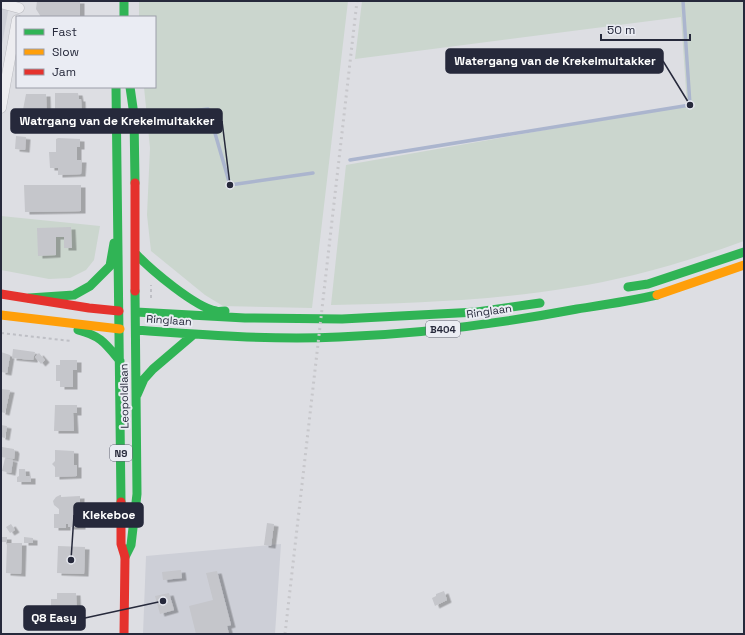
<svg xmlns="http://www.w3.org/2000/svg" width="745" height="635" viewBox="0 0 745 635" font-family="'Space Grotesk',sans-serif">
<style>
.built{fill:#cdcfd7}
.green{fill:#cbd6ce}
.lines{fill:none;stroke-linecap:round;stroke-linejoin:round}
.stream{stroke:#abb5ce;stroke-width:3.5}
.building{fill:#c5c6cb;filter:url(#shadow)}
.street-casing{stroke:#babbc0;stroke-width:11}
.path{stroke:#bebfc5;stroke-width:2;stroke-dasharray:3 3;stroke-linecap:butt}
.street{stroke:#ededf0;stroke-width:10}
.fast{stroke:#30b455;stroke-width:9}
.slow{stroke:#ff9f0a;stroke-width:9}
.jam{stroke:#e5322d;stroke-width:9}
.rail{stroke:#c7c7cb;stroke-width:3;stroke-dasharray:2 4;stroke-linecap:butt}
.labels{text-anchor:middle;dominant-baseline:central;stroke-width:4;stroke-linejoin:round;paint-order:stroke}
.shield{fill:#eaecf3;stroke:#616472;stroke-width:1}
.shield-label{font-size:10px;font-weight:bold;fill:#26293b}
.street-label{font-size:11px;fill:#26293b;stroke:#eaecf3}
.leader{fill:none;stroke:#26293b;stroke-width:1.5}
.callout-dot{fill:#26293b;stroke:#eaecf3;stroke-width:1.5}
.callout{fill:#26293b;stroke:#26293b;stroke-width:1.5}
.callout-label{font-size:12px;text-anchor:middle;font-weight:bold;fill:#fff}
</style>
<defs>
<filter id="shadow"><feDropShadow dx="4.5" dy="2.5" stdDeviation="0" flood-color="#0004"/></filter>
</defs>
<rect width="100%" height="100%" fill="#dddee3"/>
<path class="built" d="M1,1H10L1,50Z
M281,544L275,634H143L146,556Z"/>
<path class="green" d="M139,1H348L312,308L223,306L205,295L151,251L147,215L150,148L144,87H155V17H139Z
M362,1H744V241C708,254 671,266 634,275C535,299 432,303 331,305L346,165L687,105L681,17L355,59Z
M1,216L100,226L94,260L86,270L70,278L49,279L1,270Z"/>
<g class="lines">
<path class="stream" d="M151,116L208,109L230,185L313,173
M350,160L690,105L683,1"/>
</g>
<path class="building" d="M37,1H80V17H41L36,9Z
M55,93H78L79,99H81L82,123H65L64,121L58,122V113H55Z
M26,94H46L47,124L20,125Z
M16,136L26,137L25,150L15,149Z
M58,138L80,139V147H77V160H82L81,174L58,175V168H50L49,152H56V139Z
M24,185H81V211L25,212Z
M71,227L72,248H64V237H56V255L38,256L37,228Z
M13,349L35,352L33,360L12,358Z
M1,352L10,355L7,373L1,372Z
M39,353L45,360L41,364L35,357Z
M60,360H77V370H73V387H60V381H56V365H60Z
M1,389L10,390L5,413L1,412Z
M55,405H77V413H73L74,431H54Z
M1,425L7,426L5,438L1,437Z
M2,447L14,449V450L15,451L14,459L1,457Z
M55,450L74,451V465H77V476L55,477V467L52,464L55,461Z
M5,458L13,460L11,473L2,471Z
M19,469H25L26,476H31V482H17V477L19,476Z
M60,495H61V497L80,496V508L78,509V515H81V527H68V524H66V528H54V514H59V509L54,505L53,501L56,497Z
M267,523L274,524L271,546L264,545Z
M11,524L15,530L10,533L6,527Z
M2,537H7V542H2Z
M24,537L33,538V543H24Z
M7,543H22L21,574L6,573Z
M58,546L85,547L84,574L57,573Z
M181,570L182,578L163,580L162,572Z
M217,571L231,625L227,626L229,634H196L189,606L213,600L206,573Z
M444,591L447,600L435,606L432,598L436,596V594Z
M57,593H76L77,617H57V607H51V599H57Z
M169,593L174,610L160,614L155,596Z"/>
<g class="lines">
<g class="street-casing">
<path id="street" d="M1,3L19,8
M1,108L17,20"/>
</g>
<path class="path" d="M151,298V285
M1,333L71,341"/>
<use href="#street" class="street"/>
<path class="fast" d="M124,1V17
M116,87L121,502
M130,87L134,115L135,183
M136,254C151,270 195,307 216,311C219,312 222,311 225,311
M628,287L648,284L744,252
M29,298L74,295L90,286L110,266L114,243
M136,312L245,318L342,319L477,312L540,303
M78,330C101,336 105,343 120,361
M136,330C203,335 272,340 339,337C419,334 498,324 577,309C603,305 631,301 657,295
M137,395L144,379L153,369L194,334
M125,557L131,545L137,494L135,291"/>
<path class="slow" d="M657,295L744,265
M1,315L120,329"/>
<path class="jam" d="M135,183V291
M1,294L89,308L119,311
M121,502V544L125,557L124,634"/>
<path class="rail" d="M285,634L357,1"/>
</g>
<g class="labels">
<g class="shield">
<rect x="426" y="321" width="34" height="16" rx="3"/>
<rect x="110" y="445" width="22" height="16" rx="3"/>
</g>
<g class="shield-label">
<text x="443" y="329">B404</text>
<text x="121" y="453">N9</text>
</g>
<g class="street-label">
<text transform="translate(489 311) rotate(-8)">Ringlaan</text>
<text transform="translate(169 320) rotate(4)">Ringlaan</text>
<text transform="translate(124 396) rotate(-91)">Leopoldlaan</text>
</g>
</g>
<path class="leader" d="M690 105L663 61M230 185L222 121M71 560L74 515M163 601L85 618"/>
<g class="callout-dot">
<circle cx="690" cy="105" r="4"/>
<circle cx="230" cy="185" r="4"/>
<circle cx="71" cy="560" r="4"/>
<circle cx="163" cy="601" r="4"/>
</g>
<g class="callout">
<rect x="446" y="49" width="217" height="24" rx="4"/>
<rect x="11" y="109" width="211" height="24" rx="4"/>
<rect x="74" y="503" width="69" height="24" rx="4"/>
<rect x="24" y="606" width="61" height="24" rx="4"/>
</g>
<g class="callout-label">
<text x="555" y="65">Watergang van de Krekelmuitakker</text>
<text x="117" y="125">Watrgang van de Krekelmuitakker</text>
<text x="109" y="519">Kiekeboe</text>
<text x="54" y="622">Q8 Easy</text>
</g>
<rect width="745" height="635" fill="none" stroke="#26293b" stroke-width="4"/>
<rect x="16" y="16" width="140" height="72" fill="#eaecf3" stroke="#9c9ea9"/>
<rect x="24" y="29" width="20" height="6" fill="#30b455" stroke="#9c9ea9"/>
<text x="52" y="36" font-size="12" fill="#26293b">Fast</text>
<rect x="24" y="49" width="20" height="6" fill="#ff9f0a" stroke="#9c9ea9"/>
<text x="52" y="56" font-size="12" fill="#26293b">Slow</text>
<rect x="24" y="69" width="20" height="6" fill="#e5322d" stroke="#9c9ea9"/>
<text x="52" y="76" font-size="12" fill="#26293b">Jam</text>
<path d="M601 34v6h89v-6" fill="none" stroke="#26293b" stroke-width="2"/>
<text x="607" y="34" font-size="12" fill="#26293b" stroke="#eaecf3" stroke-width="3" paint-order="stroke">50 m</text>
</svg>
